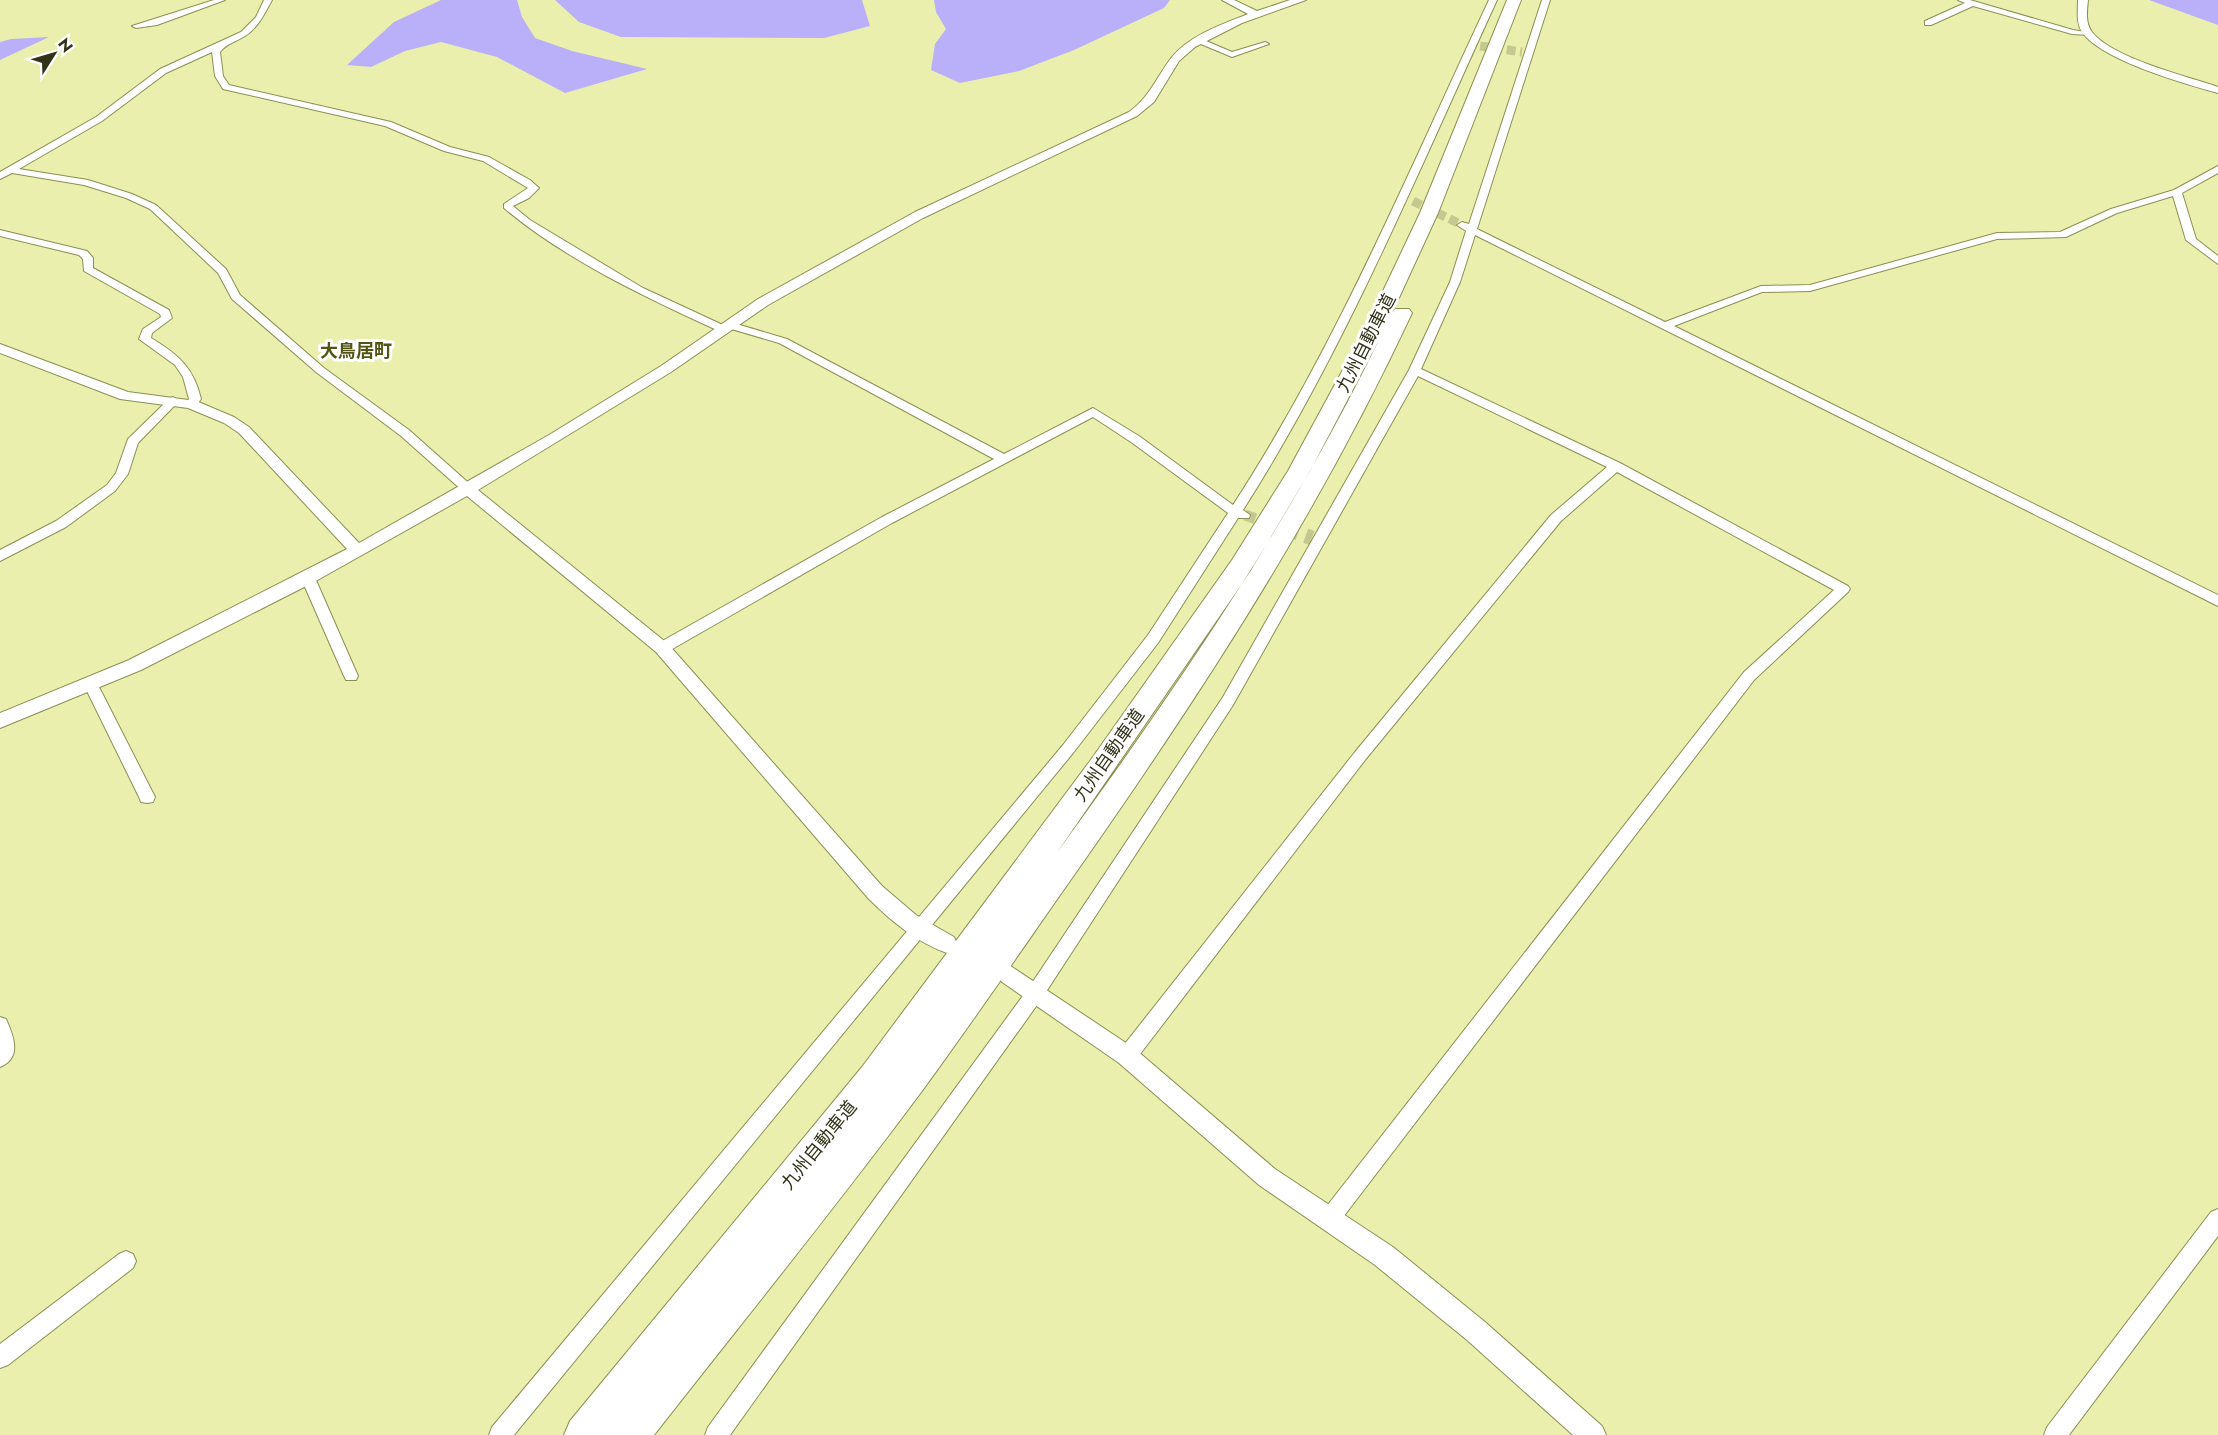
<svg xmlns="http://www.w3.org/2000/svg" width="2218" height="1435" viewBox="0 0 2218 1435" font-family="Jost,'Noto Sans JP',sans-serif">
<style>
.green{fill:#baaff9}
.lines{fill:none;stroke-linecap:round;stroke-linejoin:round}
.minor-tunnel-far2{stroke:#c5c98f;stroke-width:9;stroke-dasharray:9 4.5;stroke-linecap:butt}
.minor-tunnel-far1{stroke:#c5c98f;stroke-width:11;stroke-dasharray:11 6;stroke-linecap:butt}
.minor-tunnel{stroke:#c5c98f;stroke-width:15;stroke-dasharray:15 8;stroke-linecap:butt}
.minor-casing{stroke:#8c8f51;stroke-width:2}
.tertiary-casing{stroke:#8c8f51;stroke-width:2}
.motorway-casing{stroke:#8c8f51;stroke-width:2}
.minor{fill:#fff;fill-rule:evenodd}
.tertiary{fill:#fff;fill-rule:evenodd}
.motorway{fill:#fff;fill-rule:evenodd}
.labels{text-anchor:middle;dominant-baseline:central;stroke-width:6;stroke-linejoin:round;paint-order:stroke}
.street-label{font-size:18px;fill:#323319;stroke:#fff}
.far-quarter-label{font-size:18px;font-weight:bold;fill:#535514;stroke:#fff}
</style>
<rect width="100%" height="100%" fill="#eaefad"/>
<path class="green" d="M441,0H517L522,17L535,38L572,51L647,69L565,93L497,57L441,42L405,51L371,67L347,65L394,22Z
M555,0H862L870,26L824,38L621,37L579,22Z
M934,0H1170L1164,8L1074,50L1019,71L960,83L931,70L935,44L946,29L936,12Z
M2149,0H2218V25Z
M49,37L0,60V42L11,39Z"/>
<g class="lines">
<path class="minor-tunnel-far2" d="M1480,46L1522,52
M1413,201L1462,225"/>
<path class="minor-tunnel-far1" d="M1245,515L1288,530"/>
<path class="minor-tunnel" d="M1284,528L1312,538"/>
<g class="minor-casing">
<path id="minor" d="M214,0H225L157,25L136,28L132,26Z
M264,0H272C265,13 258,28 245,36C236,42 227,43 220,52L223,76L229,85L391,122L450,147L489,157L530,180L539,188L529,198L513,206L530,220L643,288L725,326L730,322L787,339L1004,454L1093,408L1139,436L1233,505C1336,347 1409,170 1489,0H1497C1418,172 1345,350 1243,510L1250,515L1249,518H1238L1158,643L1073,753L514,1435H489L492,1427L1063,745L1148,635L1228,513L1131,442L1093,417L892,523L667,652H657L655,648L657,644L882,517L994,459L779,343L728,328L727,331H719C647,298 564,259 504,208V204L528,188L483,161L444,151L385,126L223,89L215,76L212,52L166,73L102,121L19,169L88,180L132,194L156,205L226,269L240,295L324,368L409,430L472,486L474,489L472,492H464L401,436L316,372L232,299L218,273L150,209L126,198L84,185L12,173L0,179V172L96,117L160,69L241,32L256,17Z
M1542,0H1550L1477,229L1665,322L1761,286L1810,285L1997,233L2060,232L2111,209L2174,190L2218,166V173L2182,193L2196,239L2218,256V264L2186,240L2173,196L2117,213L2066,237L1997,239L1810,291L1762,292L1674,326L2218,595V606L1475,235L1460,282L1421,369L1620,463L1848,586L1850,589L1848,592L1754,680L1337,1225L1330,1228L1323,1225L1320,1218L1323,1211L1744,672L1834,590L1617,472L1561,521L1365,760L1134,1062L1127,1065L1120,1062L1118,1056L1120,1050L1355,752L1551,515L1607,467L1418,376L1233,705L1042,998L730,1435H705L708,1427L1030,986L1223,697L1409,370L1450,282L1466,231L1457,225L1462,222L1469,224Z
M1958,0H1970L2073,30L2092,33L2088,35L2072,34L1973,6L1931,25H1925V21L1965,3Z
M1199,38L1232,52L1265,42L1269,44L1232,57L1196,42L1195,40Z
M0,230L87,251L93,258V268L169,310L172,318L152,333L151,338C178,354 194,368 201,399L195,407L191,408L185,404L189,399L183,377L175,365L139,339L143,329L161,317L160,314L84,271L83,259L79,255L0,236Z
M173,397L179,401L138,443L128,474L115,491L66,527L0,561V550L56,521L107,485L116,473L128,439L169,399Z
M308,573L315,578L358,676L356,680H346L344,676L301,578Z
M91,680L96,681L98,685L155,797L153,802L147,803L141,802L139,797L84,685L86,681Z
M0,1017L6,1019C14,1037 22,1058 0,1067Z
M2218,1209V1236L2069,1435H2044L2047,1427L2211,1212Z
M126,1251L133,1254L136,1261L133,1268L8,1365L0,1368V1344L119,1254Z"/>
</g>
<g class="tertiary-casing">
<path id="tertiary" d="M1222,0H1234L1257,11L1290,0H1306L1242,23L1195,47L1179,61L1154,102L1137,116L923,218L768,305L671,372L478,490L668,644L882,886L916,915L954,937L957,944L954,951L947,953C916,942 891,921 868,898L656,652L467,496L314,582L141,670L0,728V713L129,660L347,549L239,433L224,423L188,408L120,399L0,353V344L128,392L196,401L234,417L249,427L359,543L549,435L661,366L758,299L915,212L1129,112C1150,97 1157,76 1172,57C1190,35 1223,24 1248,14Z
M2078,0H2088C2087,10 2085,23 2092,32C2112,58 2186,76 2218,87V93C2185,84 2101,60 2082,32C2076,23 2078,11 2078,0Z
M1009,965L1135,1049L1275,1169L1393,1247L1485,1322L1602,1426L1606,1435H1573L1467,1340L1375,1265L1259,1185L1119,1063L1002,982L998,975L1002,968Z"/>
</g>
<g class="motorway-casing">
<path id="motorway" d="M1507,0H1521L1438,213L1392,313L1395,309H1409L1412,313C1319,512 1205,688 1079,868C1027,942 976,1017 922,1091C836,1207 744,1320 654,1435H564L570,1421L862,1067L1090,761L1232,560L1288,471L1366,327L1420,213ZM1380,338C1291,522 1176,689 1056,854L1250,572L1310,471Z"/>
</g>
<use href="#minor" class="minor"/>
<use href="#tertiary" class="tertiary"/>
<use href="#motorway" class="motorway"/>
</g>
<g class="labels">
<g class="street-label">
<text transform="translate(1366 343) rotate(-63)">九州自動車道</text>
<text transform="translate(1109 755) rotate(-55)">九州自動車道</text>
<text transform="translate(819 1145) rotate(-51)">九州自動車道</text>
</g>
<g class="far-quarter-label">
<text x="356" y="351">大鳥居町</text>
</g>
</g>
<g transform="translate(54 54) rotate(53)" stroke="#ffffff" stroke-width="4.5" paint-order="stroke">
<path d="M0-4.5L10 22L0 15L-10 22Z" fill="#323319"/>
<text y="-9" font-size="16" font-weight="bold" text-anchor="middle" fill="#323319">N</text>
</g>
</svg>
